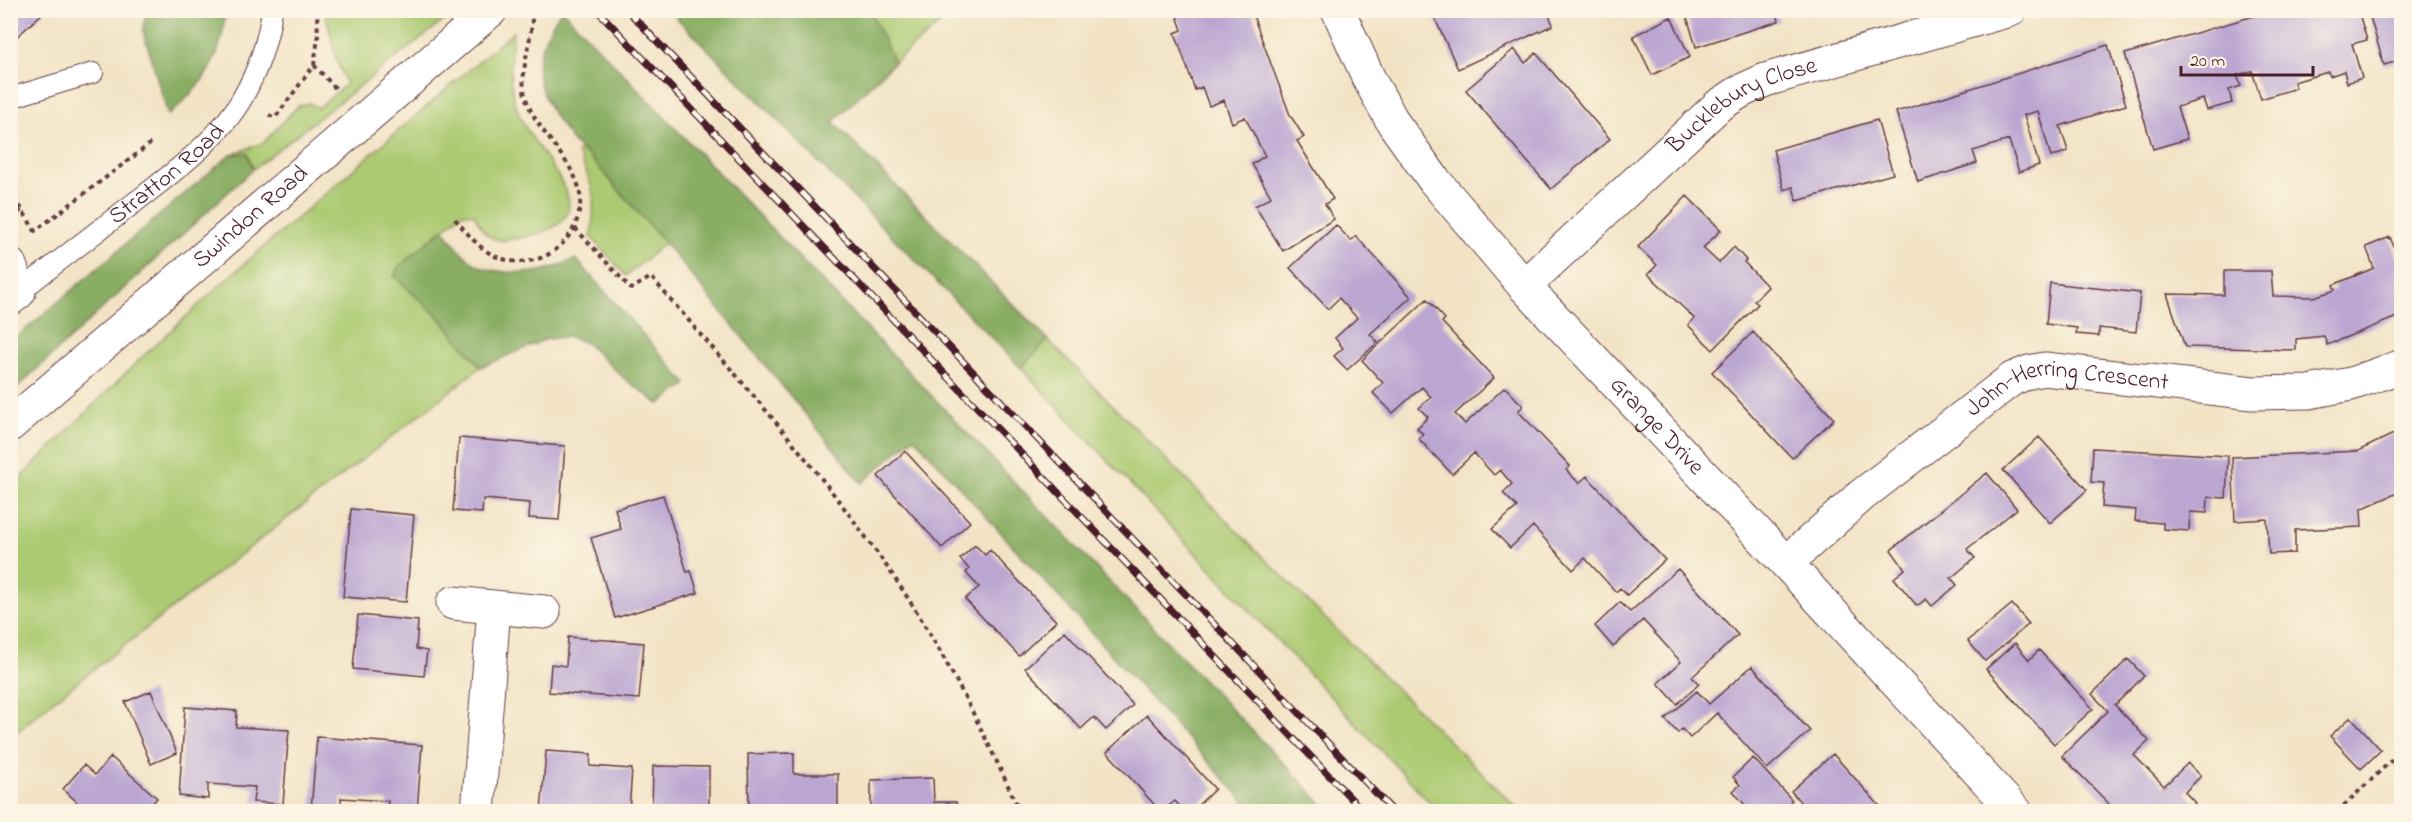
<svg xmlns="http://www.w3.org/2000/svg" width="2412" height="822" viewBox="0 0 2412 822" font-family="'Indie Flower',sans-serif">
<style>
.green{fill:#acca72;stroke:#7b744e;stroke-width:1.5}
.forest{fill:#89ae64;stroke:#6a6648;stroke-width:1.5}
.building{fill:#bba6d2}
.lines{fill:none;stroke-linecap:round;stroke-linejoin:round}
.lane-casing{stroke:#633c42;stroke-width:22}
.street-casing{stroke:#633c42;stroke-width:35}
.secondary-casing{stroke:#633c42;stroke-width:35}
.path{stroke:#633c42;stroke-width:4;stroke-dasharray:4.5 4.5;stroke-linecap:butt}
.lane{stroke:#fff;stroke-width:20}
.street{stroke:#fff;stroke-width:33}
.secondary{stroke:#fff;stroke-width:33}
.rail-casing{stroke:#4a1f2b;stroke-width:7}
.rail{stroke:#fcf5e5;stroke-width:4.5;stroke-dasharray:14;stroke-linecap:butt}
.labels{text-anchor:middle;dominant-baseline:central;stroke-width:5;stroke-linejoin:round;paint-order:stroke}
.street-label{font-size:24px;fill:#4a1f2b;stroke:#fcf5e5}
</style>
<rect width="100%" height="100%" fill="#fcf5e5"/>
<filter id="ink" filterUnits="userSpaceOnUse"><feTurbulence type="fractalNoise" baseFrequency=".0167" numOctaves="2"/><feDisplacementMap in="SourceGraphic" scale="12" xChannelSelector="R" yChannelSelector="G"/><feConvolveMatrix kernelMatrix="1 2 1 2 8 2 1 2 1" color-interpolation-filters="sRGB"/></filter>
<filter id="wash" filterUnits="userSpaceOnUse"><feTurbulence type="fractalNoise" baseFrequency=".008" numOctaves="4" result="noise"/><feDisplacementMap in="SourceGraphic" scale="24" xChannelSelector="R" yChannelSelector="G"/><feGaussianBlur stdDeviation="1.35" result="paint"/><feColorMatrix in="noise" values="0 0 0 0 0 0 0 0 0 0 0 0 0 0 0 0 0 1.4 0 .05"/><feComposite in="paint" operator="in"/></filter>
<g filter="url(#wash)">
<rect width="100%" height="100%" fill="#f2e3c5"/>
<path class="green" d="M325,11H449L451,15L253,169L247,153L230,155L263,143L298,106L309,103L318,108L346,84L336,59Z
M870,11H956L894,62Z
M513,32C511,58 507,83 517,109C537,165 629,224 506,240C487,242 482,229 474,214L463,213L398,267L395,276L440,318L481,367L52,702L11,737V487L139,360L229,277Z
M580,150L588,155L665,243L626,276L591,237C596,197 595,188 577,152Z
M1048,340L1251,545L1520,811H1438L1021,368Z"/>
<path class="forest" d="M146,11H225C223,58 203,86 168,115L143,31Z
M561,11H563L1329,811H1253L914,437L862,483L665,243L588,155C575,147 566,133 558,121C529,78 533,52 561,11Z
M670,11H870L894,62L833,122L1048,340L1021,368Z
M247,153L253,169L11,393V342L230,155Z
M443,229C454,242 464,259 479,266C488,271 497,271 507,272C537,274 548,271 576,259L687,384L659,404L625,379L586,343L567,336L544,340L481,367L440,318L394,276L398,267Z"/>
<g id="blocks">
<path class="building" d="M10,10H46L10,43Z
M1175,10H1251L1290,115L1304,137L1297,141L1333,199L1325,204L1334,219L1283,251L1255,206L1271,197L1252,164L1265,156L1245,117L1232,123L1224,100L1209,106L1202,87L1195,90L1175,33L1182,30Z
M1431,10H1547L1553,25L1458,69Z
M1685,10H1776L1779,21L1696,47Z
M2274,10H2358L2367,40L2352,44L2362,78L2347,83L2344,71L2330,76L2328,72L2294,82L2296,88L2261,99L2252,71L2237,75L2241,86L2229,90L2232,103L2207,110L2203,99L2177,107L2187,139L2153,149L2125,54Z
M2368,10H2402V60L2384,65Z
M1671,17L1690,57L1652,75L1633,36Z
M2108,45L2126,105L2060,126L2068,151L2051,157L2038,111L2024,115L2039,165L2019,172L2009,140L1973,151L1977,163L1918,182L1896,112Z
M1514,49L1525,63L1536,53L1610,139L1551,189L1466,90Z
M1877,120L1893,174L1797,201L1793,187L1784,190L1773,150Z
M1687,196L1721,230L1703,248L1719,263L1734,247L1746,260L1744,262L1768,287L1754,301L1758,304L1713,350L1688,325L1694,318L1648,274L1657,265L1638,247Z
M1336,225L1351,241L1356,236L1411,297L1370,334L1378,342L1347,370L1334,356L1343,348L1335,338L1357,318L1339,298L1328,309L1290,268Z
M2390,237L2398,257L2402,256V315L2327,345L2324,336L2296,339V350L2185,347L2167,294L2224,295V271H2271L2273,296L2314,297L2335,290L2333,285L2374,268L2366,247Z
M2050,283L2140,293L2136,332L2099,328V336L2076,334L2077,328L2046,324Z
M1427,299L1445,319L1442,322L1494,378L1455,414L1465,424L1505,387L1523,406L1518,411L1570,466L1566,470L1579,483L1587,476L1665,560L1627,595L1620,588L1616,592L1585,558L1573,570L1533,526L1510,548L1492,529L1517,507L1503,493L1512,484L1500,470L1494,475L1474,453L1452,474L1418,438L1423,434L1417,428L1428,417L1419,408L1431,397L1422,387L1393,413L1373,393L1383,383L1362,360Z
M1753,332L1834,419L1792,458L1712,372Z
M2402,430V491L2361,509L2362,527L2295,530V553L2269,554L2267,519L2235,521L2232,457L2358,451Z
M2039,437L2087,490L2050,523L2003,470Z
M459,438L565,446L559,520L529,518L530,503L506,501L483,499L482,513L453,511Z
M2093,448L2228,456L2226,498L2208,497L2207,513L2190,512L2189,531L2163,529V523L2135,521L2136,510L2102,507L2104,483L2091,482Z
M905,451L970,522L942,548L878,476Z
M1987,473L2017,509L1967,549L1975,558L1951,578L1957,585L1932,606L1926,599L1917,606L1894,578L1905,569L1891,550Z
M663,495L687,572L691,571L698,593L615,618L591,538L621,529L615,509Z
M351,509L414,515L406,602L343,597Z
M975,545L985,555L990,550L1056,621L1019,656L965,599L979,587L966,573L969,569L960,559Z
M1678,569L1738,635L1692,677L1699,684L1677,704L1658,683L1681,662L1643,620L1613,647L1595,626L1620,602L1630,612Z
M2012,604L2029,624L1985,661L1968,641Z
M358,615L418,621L416,649L427,651L424,676L353,669Z
M1065,631L1133,705L1106,730L1094,717L1081,729L1025,668Z
M568,637L644,643L639,699L549,692L551,664L566,666Z
M2015,643L2029,660L2039,650L2093,709L2054,744L1986,669Z
M2128,659L2144,676L2115,705L2149,741L2134,755L2164,786L2188,763L2201,776L2185,792L2195,803L2186,812H2117L2062,756L2108,711L2092,694Z
M1752,666L1810,731L1767,769L1717,713L1690,738L1682,729L1678,733L1665,719L1697,691L1709,704Z
M151,691L177,753L151,764L125,702Z
M185,707L237,711L236,727L289,730L283,804L253,802L255,787L208,784V799L179,796Z
M1147,715L1215,789L1191,812H1185L1175,801L1161,812L1107,752Z
M2351,717L2381,750L2361,769L2330,736Z
M317,737L422,745L417,812H387L388,801L341,798V812L311,810Z
M546,751L591,754L590,766L632,769L629,812H541Z
M794,753V774H838V812H749L748,754Z
M1833,754L1861,785L1885,812H1809L1791,791Z
M111,757L157,798L145,812H88L63,789L84,765L95,775Z
M1753,758L1792,800L1780,812H1751L1733,791L1740,785L1733,777Z
M653,766L709,767V812H652Z
M933,778L934,802H956V812H871V780Z"/>
</g>
</g>
<g filter="url(#ink)">
<use href="#blocks" fill-opacity="0" stroke="#633c42" stroke-width="1.5"/>
<g class="lines">
<g class="lane-casing">
<g id="lane">
<path d="M10,98L93,73"/>
<path id="s1" d="M19,292C53,266 87,239 121,213C162,181 217,143 243,97C258,70 268,41 272,10"/>
</g>
</g>
<g class="street-casing">
<g id="street">
<path id="s2" d="M1338,10L1369,79L1394,124L1434,180L1524,286L1786,563L2016,812"/>
<path d="M10,265L19,292L10,299"/>
<path id="s3" d="M1524,286L1718,106L1741,91L1765,80L2010,10"/>
<path id="s4" d="M1786,563L1862,495L2012,379L2029,372L2045,369L2253,393L2309,392L2351,384L2402,366"/>
<path d="M453,603L544,612"/>
<path d="M478,812L494,608"/>
</g>
</g>
<g class="secondary-casing">
<g id="secondary">
<path id="s5" d="M10,425L491,10"/>
</g>
</g>
<path class="path" d="M314,65L338,91
M269,115L275,118L314,65L318,38L317,10
M10,190L35,231L154,141
M10,217L22,210
M455,219C469,235 482,253 503,259C545,272 584,236 580,194C576,160 530,128 524,90C521,65 532,42 532,17
M575,228L631,289L651,277C728,366 807,454 875,550C934,631 979,721 1020,812
M2337,812L2394,758L2402,761"/>
<use href="#lane" class="lane"/>
<use href="#street" class="street"/>
<use href="#secondary" class="secondary"/>
<g class="rail-casing">
<path id="rail" d="M597,10L1364,812
M627,10L1394,812"/>
</g>
<use href="#rail" class="rail"/>
</g>
</g>
<g class="labels">
<g class="street-label">
<text stroke="none"><textPath href="#s3" startOffset="286">Bucklebury Close</textPath></text>
<text stroke="none"><textPath href="#s1" startOffset="189">Stratton Road</textPath></text>
<text stroke="none"><textPath href="#s5" startOffset="318">Swindon Road</textPath></text>
<text stroke="none"><textPath href="#s4" startOffset="344">John-Herring Crescent</textPath></text>
<text stroke="none"><textPath href="#s2" startOffset="528">Grange Drive</textPath></text>
</g>
</g>
<rect width="2412" height="822" fill="none" stroke="#fcf5e5" stroke-width="36"/>
<path d="M2181 66v9h132v-9" fill="none" stroke="#4a1f2b" stroke-width="3"/>
<text x="2190" y="66" font-size="18" fill="#4a1f2b" stroke="#fcf5e5" stroke-width="4.5" paint-order="stroke">20 m</text>
</svg>
